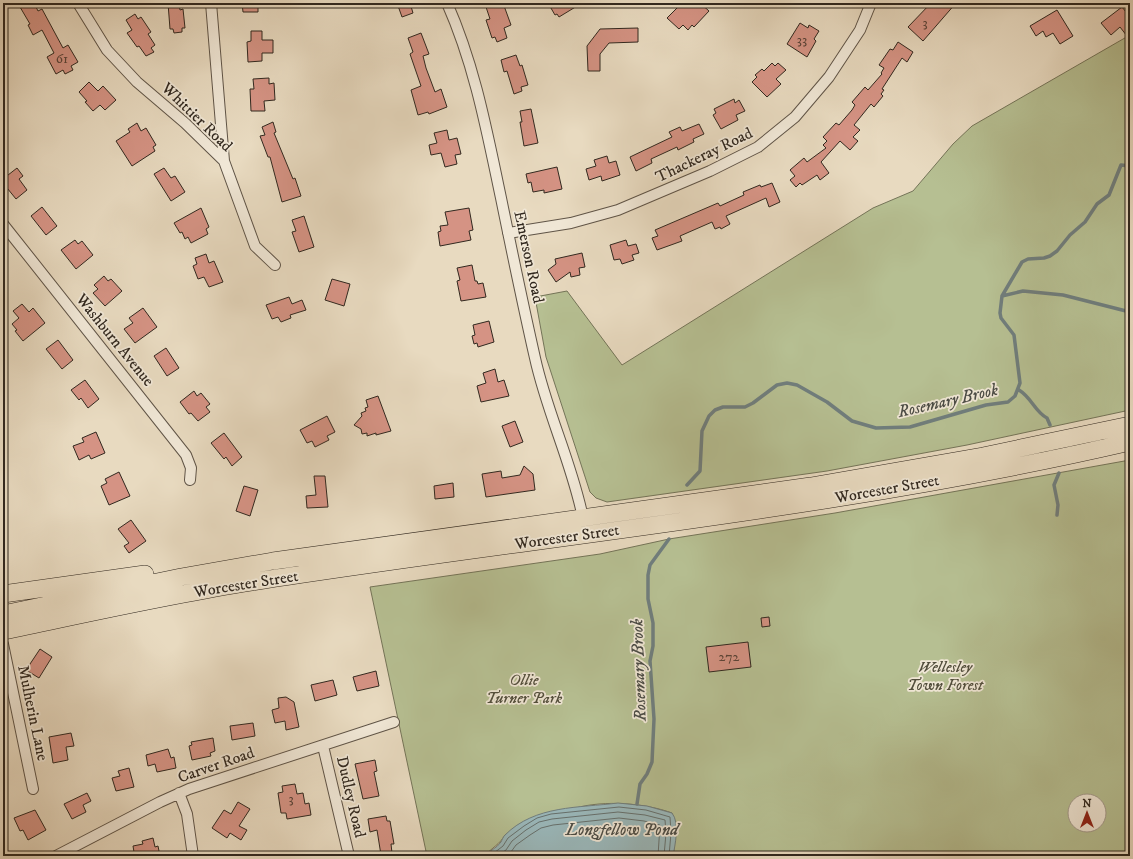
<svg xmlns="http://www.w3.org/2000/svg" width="1133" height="859" viewBox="0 0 1133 859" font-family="'IM FELL DW Pica',serif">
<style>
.green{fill:#b6bf92;stroke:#747458;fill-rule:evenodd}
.water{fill:#9ab8bb;stroke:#707e7d}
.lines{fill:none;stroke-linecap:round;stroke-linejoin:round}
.shore{stroke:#66706d;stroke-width:1}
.stream{stroke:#707e7d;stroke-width:3.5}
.building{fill:#d59384;stroke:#31281f}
.minor-casing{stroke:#5f5447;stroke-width:12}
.trunk-casing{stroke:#31281f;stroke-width:18}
.minor{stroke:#f0e7d6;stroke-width:10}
.trunk{stroke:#e8dac0;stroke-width:17}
.labels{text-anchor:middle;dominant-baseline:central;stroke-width:3.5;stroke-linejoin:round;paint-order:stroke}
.number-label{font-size:14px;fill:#5a4338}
.street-label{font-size:16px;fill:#31281f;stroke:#f0e7d6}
.park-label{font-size:16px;font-style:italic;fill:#524e3c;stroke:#f0e7d6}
.water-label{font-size:17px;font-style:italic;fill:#4b4c46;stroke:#f0e7d6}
</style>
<rect width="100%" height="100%" fill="#e8dac0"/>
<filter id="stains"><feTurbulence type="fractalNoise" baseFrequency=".005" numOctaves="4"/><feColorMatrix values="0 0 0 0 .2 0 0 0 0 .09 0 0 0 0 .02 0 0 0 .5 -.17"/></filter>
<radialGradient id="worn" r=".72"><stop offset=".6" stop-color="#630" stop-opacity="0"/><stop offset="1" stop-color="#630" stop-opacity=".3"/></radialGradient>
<path class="green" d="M1130,35V410L967,445L827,471L607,502L596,498L590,492L546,357L535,297L567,291L622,365L873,208L913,191L953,144L972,126Z
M1130,460V856H673L674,849L672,813C645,803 604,800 576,808C552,815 528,826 505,835C500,844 492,848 484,856H427L370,587L600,554L669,539L835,513ZM1075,801H1099V825H1075Z"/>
<path class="water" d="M618,803L647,806L672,813C680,823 675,845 673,856H484C489,851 497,848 501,842C502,840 503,837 505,835C535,805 579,808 618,803Z"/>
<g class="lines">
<path class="shore" d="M490,856L503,846L508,838L524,826L537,818L551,814L619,807L646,810L670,817L671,833L669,856
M497,856L506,850L512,841L526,830L539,822L552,819L618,812L645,815L665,820L666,833L664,856
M508,856L516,845L530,835L541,828L553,825L619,818L644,821L660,825L658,856"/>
<path class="stream" d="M1002,296L1023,291L1063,295L1130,312
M1019,390C1032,398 1035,412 1047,418L1050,425
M687,485L700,471L702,431L709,416L715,410L723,407H745L753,403L777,385L787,383L797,385L827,402L852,421L876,428L910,427L986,405L1008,402L1015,396L1020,383L1014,335L1001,318L1000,313L1002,296L1022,262L1028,259L1044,258L1050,256L1057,251L1070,235L1085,222L1097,204L1109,195L1121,165L1130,166
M1057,515L1058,505L1054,485L1059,473
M637,804L640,784L647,774L652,762L654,719L650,661L653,646V623L648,599V575L650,565L669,539"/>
</g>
<path class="building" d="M28,3H34L38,11L42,9L63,48L68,45L78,62L71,66L73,70L65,74L63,70L56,74L47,57L54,53L42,30L33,35L28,25L30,24L20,7Z
M168,3H179L180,10L183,9L185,28H182V32L174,33L173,29H170Z
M242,3H258V12H243Z
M397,3H410L413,13L402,17Z
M498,3H503L511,25L504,28L507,38L497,42L495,37L492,38L486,20L490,19L486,7Z
M548,3H582L559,17L557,14L555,15Z
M682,3H700L709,11L694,27L692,25L688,30L683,25L679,29L667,18Z
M931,3H956L923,41L908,27Z
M1122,7L1130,17V40L1120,27L1111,35L1101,23Z
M1057,10L1073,36L1060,44L1053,33L1046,37L1043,31L1036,36L1030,26Z
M135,14L138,19L141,17L151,32L148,34L155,45L151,48L154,52L146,56L139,46L137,47L127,33L132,30L126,20Z
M800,23L808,28L809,25L819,31L814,39L816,41L807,57L787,44Z
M638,28V42L609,43L600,54V71H588L587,46L600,29Z
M251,31H262V40H273V53H262V61L248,62L247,42L251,41Z
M421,33L429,54L423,56L426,68L435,92L441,89L447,107L429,114L428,112L418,115L411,90L421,86L410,54L413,52L408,38Z
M898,42L913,52L907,62L902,58L882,89L884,90L881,94L883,96L874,107L871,104L854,125L860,130L853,137L858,141L850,150L840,141L821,162L829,173L820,180L817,175L802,185L800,183L796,187L790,180L795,176L790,170L804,158L807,162L826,148L823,145L827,141L823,137L836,123L839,125L852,110L855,105L852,102L865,87L868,90L882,74L881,73L884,68L879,65L890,49L893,50Z
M516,55L520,66L522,65L528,85L521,87L522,91L514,94L507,71L504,72L501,60Z
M772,63L775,66L778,63L786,70L776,79L781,84L767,97L752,82L757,77L755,75L762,69L764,71Z
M269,78V84L274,83L275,100L264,101L265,111H251L250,89H254L253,79Z
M89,82L98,91L103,86L116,100L105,110L100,105L93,111L85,102L87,101L79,92Z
M734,99L735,103L739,100L745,111L736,115L738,120L721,129L713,115L716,113L714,109Z
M531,109L538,143L524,146L520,122H522L520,111Z
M273,122L276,132L274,133L293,179L295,178L301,196L282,202L270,157H268L260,136L265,135L262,127Z
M137,123L141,131L146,128L156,145L153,147L155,151L132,166L116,141L130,132L128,129Z
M699,124L704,134L693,139L694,142L678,150L677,147L651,159L652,163L636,171L630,157L672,137L669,132L680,127L682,131Z
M447,130L449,140L457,138L461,154L455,155L457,164L445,167L441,153L431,155L429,145L437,143L434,133Z
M607,156L609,163L616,161L620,175L602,181L601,176L589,180L586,169L596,166L594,160Z
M557,167L562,189L544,193V190L533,192L531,182L528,183L526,174Z
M17,168L23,176L19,179L27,190L16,199L3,183V179Z
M164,168L171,178L175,176L185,192L171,201L154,174Z
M772,183L780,202L769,207L766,198L726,216L730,224L721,229L720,227L715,229L712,222L680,236L682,241L657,250L652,238L658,236L655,230L718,203L720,206L744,195L743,192L760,185L761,187Z
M42,207L57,226L46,235L31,216Z
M201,208L209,227L206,229L208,234L191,243L188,237L185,239L182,232L180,233L174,223Z
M469,208L473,230L469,231L471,240L440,246L438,232L441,231L440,226L448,225L445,212Z
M304,216L314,247L299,252L292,232L296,231L292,220Z
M75,240L78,244L82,241L93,255L76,269L61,250Z
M626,240L628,246L636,244L639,253L632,255L634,260L622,264L620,259L614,260L610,245Z
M582,253L585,267L579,268L580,275L571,277L570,272L556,282L548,270L556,264L555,259Z
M206,254L209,263L214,261L223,282L209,287L204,277L198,279L193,266L197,264L195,258Z
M472,265L475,281H477L478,284L483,283L486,297L461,301L457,281L460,280L457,268Z
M104,276L108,281L111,279L122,291L105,306L93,293L98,289L94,285Z
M332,279L350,284L344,306L325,300Z
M289,297L292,304L302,300L306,310L290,315L291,318L281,322L278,317L272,319L266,305Z
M22,304L29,312L33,308L45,323L23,341L15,331L17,330L12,324L19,318L13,311Z
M143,308L157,327L135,343L124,329L133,323L129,318Z
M489,321L494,342L478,347L477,343L474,344L472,336L475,335L473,325Z
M58,340L73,360L62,369L46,349Z
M166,348L179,368L167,376L154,356Z
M495,369L498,382L504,380L509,396L481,402L477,386L486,383L483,373Z
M85,380L99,399L88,408L81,398L79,400L71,390Z
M194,391L197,396L201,393L210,404L206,407L210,412L198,421L191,413L189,414L180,402Z
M378,396L391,431L376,435V433L367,436V433L362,434L361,429L354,425L362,416L361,413L366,411L365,408L368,407L366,400Z
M327,416L335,432L327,436L329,440L315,447L312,441L307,443L300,430Z
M515,421L523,442L510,447L502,426Z
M96,432L105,453L91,459L89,455L79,460L73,446L84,442L82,438Z
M224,433L242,457L232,466L226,457L224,459L211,443Z
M524,466L533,474L535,490L486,497L482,474L501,471L502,478L520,475Z
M119,472L130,496L109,505L101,486L107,483L105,479Z
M314,476H325L328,507L307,508L306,496L316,495Z
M453,483L454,497L435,499L434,486Z
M244,486L258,490L250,516L236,511Z
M131,520L146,541L129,553L124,546L129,543L118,529Z
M769,617L770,626L762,627L761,618Z
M748,642L751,667L709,672L706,647Z
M40,649L52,657L39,678L26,670Z
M376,671L379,686L357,691L353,677Z
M333,680L337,695L315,701L311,685Z
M286,697L294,702L299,727L286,730L285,721L275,723L272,710L279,708L278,698Z
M253,723L255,736L232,740L230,726Z
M71,733L74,746L66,747L68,760L53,763L49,737Z
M213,738L215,751L210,753L211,756L192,760L189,746L192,745L191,742Z
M168,749L171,758L174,757L176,768L157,772L155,764L148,766L146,755Z
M375,760L377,771L374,772L379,796L363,799L355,764Z
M129,768L134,787L116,791L112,778L120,776L118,771Z
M295,784L297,794L303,793L305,804L309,803L311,815L287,819L286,813H281L278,793L283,792L282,786Z
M87,793L91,801L83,805L86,812L72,819L64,804Z
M238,802L250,809L239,826L247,830L241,840L230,833L227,838L212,828L224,810L231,814Z
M35,810L46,830L28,840L23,830L20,831L14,818Z
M386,816L387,821H390L394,844H391L392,853L381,855L377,830L370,832L368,819Z
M153,838L155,847L158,846L160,856H132L131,852H134L133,846L143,844L142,841Z"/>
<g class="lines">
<g class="minor-casing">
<path id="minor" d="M78,3L107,50L137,82L185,123L224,161L255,246L275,265
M211,3L224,161
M447,3C475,66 487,132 501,198C512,252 523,305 535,358C547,413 572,463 583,518
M3,224L186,455L191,468L190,480
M508,233L571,223L618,210L710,171L758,147L795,117L829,77L860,30L871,3
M3,644L33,789
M323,746L349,856
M179,793L187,814L193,856
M56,856L160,802L189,789L394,722"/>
</g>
<g class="trunk-casing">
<path id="trunk" d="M3,594L145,574
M3,614L181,577L273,561L811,486L983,456L1130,425
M3,631C85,614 168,595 251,582C544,536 841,509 1130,442"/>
</g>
<use href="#minor" class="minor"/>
<use href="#trunk" class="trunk"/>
</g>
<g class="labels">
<g class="number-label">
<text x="925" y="23">3</text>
<text x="802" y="40">33</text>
<text x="62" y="59">61</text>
<text x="729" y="657">272</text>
<text x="291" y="799">3</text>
</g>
<g class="street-label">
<text transform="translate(197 117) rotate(44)">Whittier Road</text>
<text transform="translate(704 155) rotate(-26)">Thackeray Road</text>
<text transform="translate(529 257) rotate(78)">Emerson Road</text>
<text transform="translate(115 340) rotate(51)">Washburn Avenue</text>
<text transform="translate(887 489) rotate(-10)">Worcester Street</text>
<text transform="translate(567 537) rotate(-8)">Worcester Street</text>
<text transform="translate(246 584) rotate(-9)">Worcester Street</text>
<text transform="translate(33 713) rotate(78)">Mulherin Lane</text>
<text transform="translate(216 765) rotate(-19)">Carver Road</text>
<text transform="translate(351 797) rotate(77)">Dudley Road</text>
</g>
<g class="park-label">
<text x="945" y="667">Wellesley<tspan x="945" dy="18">Town Forest</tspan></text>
<text x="524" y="680">Ollie<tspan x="524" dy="18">Turner Park</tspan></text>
</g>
<g class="water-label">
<text transform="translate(948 401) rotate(-13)">Rosemary Brook</text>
<text transform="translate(639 670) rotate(-92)">Rosemary Brook</text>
<text x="622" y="830">Longfellow Pond</text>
</g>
</g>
<rect width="1133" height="859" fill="none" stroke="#e8dac0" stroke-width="16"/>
<rect x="4" y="4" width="1125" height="851" fill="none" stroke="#31281f" stroke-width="2"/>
<rect x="8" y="8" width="1117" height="843" fill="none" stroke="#31281f"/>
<g transform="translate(1087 813)"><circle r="19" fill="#f0e7d6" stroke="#a49b8d"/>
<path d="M0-3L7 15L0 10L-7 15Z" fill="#8f2418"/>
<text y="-6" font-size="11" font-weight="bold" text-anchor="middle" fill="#31281f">N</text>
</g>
<rect width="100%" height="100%" filter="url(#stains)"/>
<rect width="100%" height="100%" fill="url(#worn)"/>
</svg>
